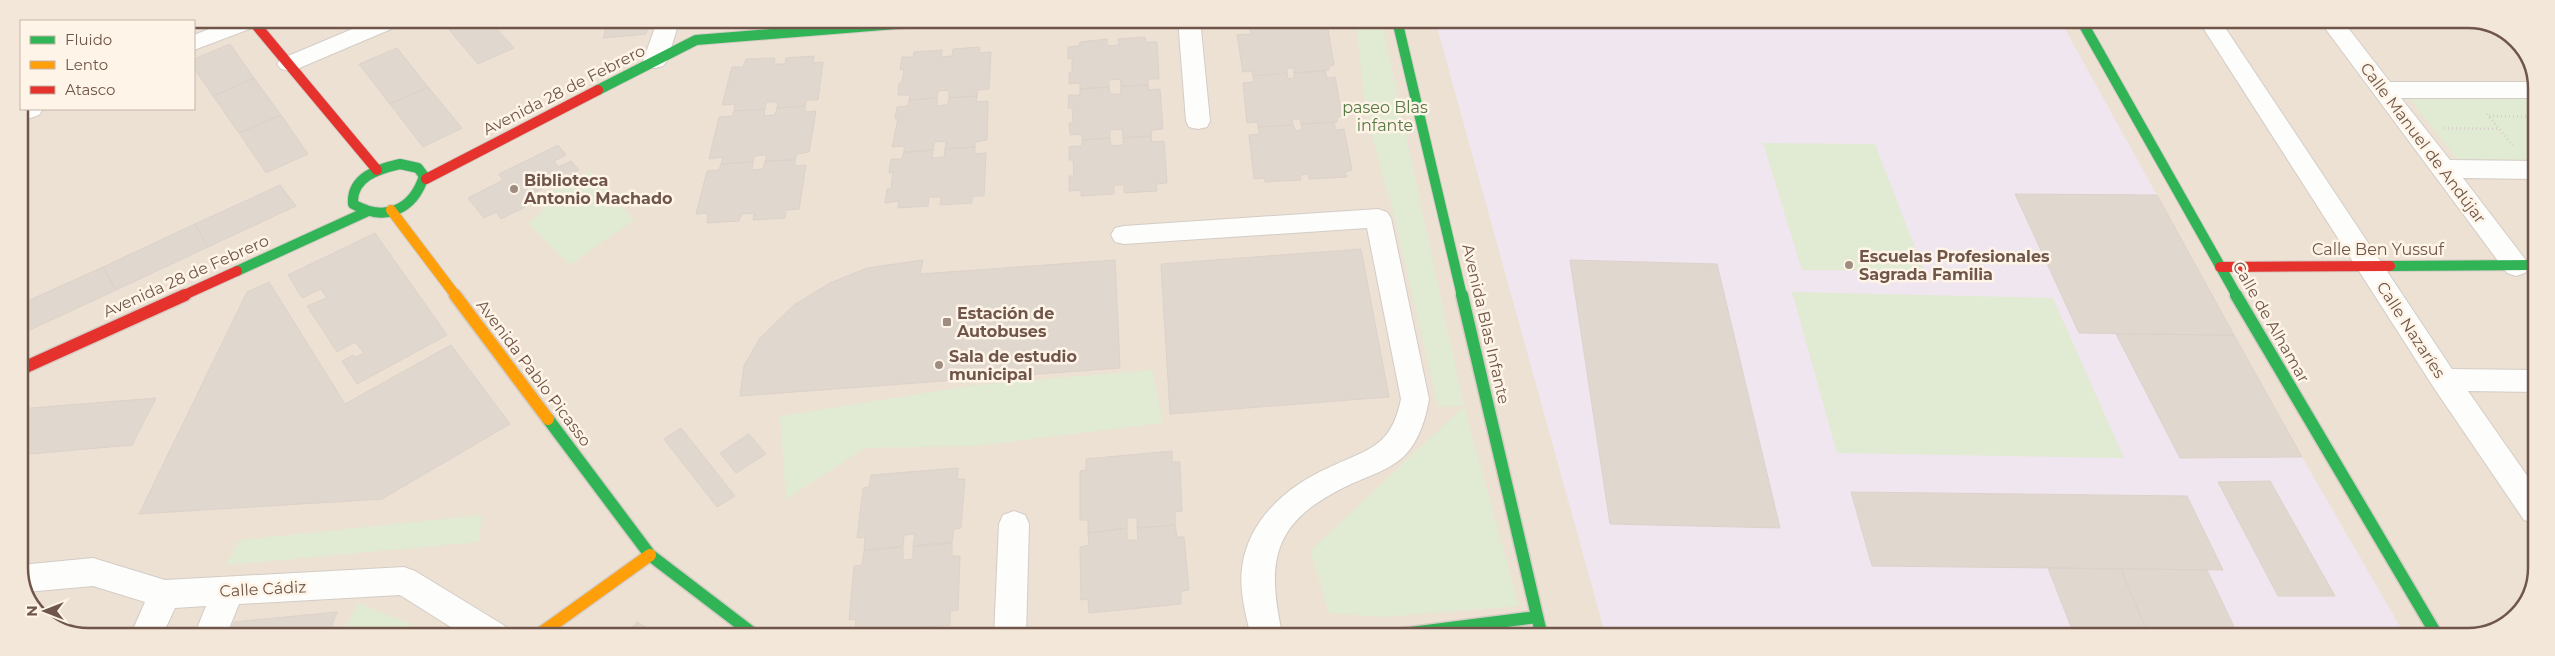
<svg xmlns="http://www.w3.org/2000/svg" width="2555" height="656" viewBox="0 0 2555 656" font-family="Montserrat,sans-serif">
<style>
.residential{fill:#ede1d4}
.education{fill:#f0e6ef}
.green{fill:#e1ead2}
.building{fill:#e0d7cf;stroke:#ddd2ca}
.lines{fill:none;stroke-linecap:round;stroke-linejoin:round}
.street-casing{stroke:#d3ccc6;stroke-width:2}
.fast-far1-casing{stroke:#d3cbc4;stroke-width:12}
.fast-casing{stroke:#d3cbc4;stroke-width:15}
.slow-far1-casing{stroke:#d3cbc4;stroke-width:12}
.slow-casing{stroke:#d3cbc4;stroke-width:15}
.jam-far1-casing{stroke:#d3cbc4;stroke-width:12}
.jam-casing{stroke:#d3cbc4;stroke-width:15}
.path{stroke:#d6cec9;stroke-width:2.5;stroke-dasharray:1 3;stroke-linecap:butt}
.street{fill:#fdfdfb;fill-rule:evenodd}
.fast-far1{stroke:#30b455;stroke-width:10}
.fast{stroke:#30b455;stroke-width:12}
.slow-far1{stroke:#ff9f0a;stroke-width:10}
.slow{stroke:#ff9f0a;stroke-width:12}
.jam-far1{stroke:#e5322d;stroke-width:10}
.jam{stroke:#e5322d;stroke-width:12}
.poi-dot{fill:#9e8c81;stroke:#fef4e7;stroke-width:2}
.labels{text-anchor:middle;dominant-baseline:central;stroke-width:5;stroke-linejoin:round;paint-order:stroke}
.street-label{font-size:16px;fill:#70564a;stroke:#fef4e7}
.park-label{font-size:16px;fill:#577a45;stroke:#fef4e7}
.poi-label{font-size:16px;font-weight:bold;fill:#70564a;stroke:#fef4e7;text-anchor:start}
.rim{fill:none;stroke:#70564a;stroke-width:2.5}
</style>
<rect width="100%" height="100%" fill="#f4efe7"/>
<path class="residential" d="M88,19L2481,20L2519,42L2536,83L2535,582L2510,623L2468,637L74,636L36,614L19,577V87L21,81V109H194V21H82Z"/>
<path class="education" d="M1435,20H2060L2302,457L2406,637H1606Z"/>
<path class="green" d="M1382,22L1464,406L1519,606L1383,617L1329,613L1310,551L1464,406L1438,407L1394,215L1366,115L1356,23Z
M2409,98L2536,99V160L2457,159Z
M1763,143L1875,144L1924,271L1802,270Z
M590,171L634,220L570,265L528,223C540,216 545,210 543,196Z
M1792,292L2053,298L2124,458L1837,453Z
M1152,370L1163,423L975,446L865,448L786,499L780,416L976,385Z
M482,515L479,542L226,565L239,540Z
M359,603L412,625L430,636H340Z"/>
<path class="building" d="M463,19H488L514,48L478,64L446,26Z
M609,19H650L646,34L603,38Z
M1318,23L1320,29H1328L1334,65L1329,66V70L1294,73V68H1287V73L1253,76L1252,71L1243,72L1237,35L1251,34L1250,28Z
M1145,37L1146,42H1157L1159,79H1148V85L1121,86L1120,79L1109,80V87L1080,89V83L1069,84V73H1072V58L1068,59V47L1079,46L1080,42L1107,39V46L1119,45L1118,39Z
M230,44L254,78L213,96L194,68V59Z
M980,47L979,53L991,52L989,89L978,90L977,96L949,98V90L938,91L937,98L909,100L910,95H898L899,83H902L904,69L900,70L902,57H913L914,52L942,50L941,57L952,56L953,49Z
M397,48L428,87L390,104L359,64Z
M814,56L813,63L823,62L818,100H807L805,106L777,108L778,102H766L765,109L734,111L735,104L722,105L732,67H743L746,59L775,58L774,64H785L786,58Z
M1325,71L1327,78L1335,77L1342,116L1337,117V122L1301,124L1300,119H1292L1293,125L1258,127L1257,122L1247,123L1243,83L1254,82L1253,76L1287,73L1288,79L1294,78V73Z
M254,78L281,115L239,133L213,96Z
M1148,85L1149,90L1160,89L1163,129L1152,130L1151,136L1123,138L1122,129L1110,130V138L1082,140V134L1070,135L1069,123H1073L1072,108H1068L1069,95H1080V89L1109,87L1110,94H1120L1121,86Z
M428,87L462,128L423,147L390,104Z
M977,96L976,102L988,101L987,140L975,142V147L945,149L946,141L934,142L933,150L904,152V146L892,147L898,118L895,119L897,107L908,106L909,100L937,98V106L948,105L949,98Z
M805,106V112L816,111L809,152L797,154L795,160L765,161L767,155L754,156L753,162L721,164L723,157L709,159L719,117L732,116L734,111L765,109L764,116L775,115L777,108Z
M281,115L308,154L266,173L239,133Z
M1334,122L1336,130L1344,129L1352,170L1345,172L1347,177L1309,179L1308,174L1300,175L1301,180L1265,182V178L1254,179L1249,135L1260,134L1258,127L1293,125L1296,131L1302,130L1301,124Z
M1151,136L1152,142L1164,141L1167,183L1156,184L1157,191L1124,193V185H1114V194L1081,196V190L1069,191V176H1074L1073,160H1069V147L1082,146V140L1110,138L1111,146L1123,145V138Z
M558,145L566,155L554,161L558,167L571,161L579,170L522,199L527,206L501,219L496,212L484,218L468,198L503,180L499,174Z
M975,147V154L986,153L984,196H972V203L940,205L941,197H929L928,206L898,208L899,201L885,203L887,189H891L893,172L889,173L891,159H902L904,152L933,150L932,158L944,157L945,149Z
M795,160V166L806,165L799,209L786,210L785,218L753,220L754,213L742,214L739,221L707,223L708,213L696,214L707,171L719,170L721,164L753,162L752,170L763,169L765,161Z
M280,185L296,206L208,247L195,224Z
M2015,194L2157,195L2234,335L2079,333Z
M195,224L208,247L116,290L103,267Z
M375,233L447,335L357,384L342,361L353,355L356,357L364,353L355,342L337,352L307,306L327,298L321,289L302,298L288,275Z
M1361,249L1389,397L1170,414L1161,264Z
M923,260L920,274L1115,260L1120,368L740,396L744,366L760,338L794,305L830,283L867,268Z
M1570,260L1717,264L1780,528L1610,524Z
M103,267L116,290L19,335V305Z
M269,282L345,404L451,345L510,424L382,499L139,514L247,292Z
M2116,334L2234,335L2302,457L2180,458Z
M156,398L132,445L19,455V409Z
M681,428L735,496L717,507L664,439Z
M749,434L766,454L736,473L720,453Z
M1172,451V462H1180L1182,511L1175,512V525L1137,528V517L1127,518V528L1088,533V520H1080V471L1086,470V459Z
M958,468L957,479H965L961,528L954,529L952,542L913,546L915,534L904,535L903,546L864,550L865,537L857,538L863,488L869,487L871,475Z
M2270,481L2335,596H2278L2218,482Z
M1851,492L2187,496L2223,570L1872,566Z
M1175,525L1177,537H1184L1189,590L1181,591V604L1089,613L1088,599L1081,600L1080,547L1089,545L1088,533L1127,528V540H1138L1137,528Z
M952,543V556H960L958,610L950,611V625L855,634L856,619L849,620L854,566L862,565L864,551L903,547V560L913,559V547Z
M2048,568L2121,569L2149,637H2075Z
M2121,569L2207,570L2239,637H2149Z
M337,612L328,636H228L234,622Z
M637,622L660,636H623Z
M121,630L119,636L73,635Z"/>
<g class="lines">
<g class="street-casing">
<path id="street" d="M234,19L263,20L260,25L194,50V35Z
M376,19H406L403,24L297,69L289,71L281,69L277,64L281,59Z
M658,19H680L667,61L663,66L655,68L647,66L643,61Z
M1178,19H1200L1210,121L1207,127L1198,129L1189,127L1186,121Z
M2198,20H2220L2452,369L2535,370V392L2468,391L2535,487V524L2524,520L2434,388Z
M2319,20H2342L2390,82H2536V98H2401L2450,160L2536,161V179L2463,178L2525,259L2529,266L2525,273L2516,276L2507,273Z
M21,104V109H43L39,115L19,122V105Z
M1378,209L1387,212L1391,218L1429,399C1426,418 1419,440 1406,454C1391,470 1368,476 1349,485C1273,521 1265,559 1283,637H1251C1246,615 1239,591 1242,568C1248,520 1286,487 1328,468C1368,449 1391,448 1401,399L1367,228L1124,244L1115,242L1111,235L1115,228L1124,226Z
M1014,511L1025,515L1029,524L1026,636H994L999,524L1003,515Z
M93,558L165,580L404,567L415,571L505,626L509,636H465L400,595L239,604L226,636H194L206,606L175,608L162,636H130L145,602L93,586L26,592L19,577L20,565Z"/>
</g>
<g class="fast-far1-casing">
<path id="fast-far1" d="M1397,20L1462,296
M2081,20L2237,296
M598,90L696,40L958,19
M400,164L418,168L424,176C413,211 384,222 353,204C351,177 378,169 400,164Z
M2390,266L2536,265
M237,271L366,212"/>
</g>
<g class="fast-casing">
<path id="fast" d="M1462,295L1542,637
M2236,295L2438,637
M548,419L650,555L756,636
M1379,637L1537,617"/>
</g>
<g class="slow-far1-casing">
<path id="slow-far1" d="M391,210L456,296"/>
</g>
<g class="slow-casing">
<path id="slow" d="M455,295L548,419
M537,636L650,555"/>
</g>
<g class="jam-far1-casing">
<path id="jam-far1" d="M251,19L377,170
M426,179L598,90
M2220,267L2390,266
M182,296L237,271"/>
</g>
<g class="jam-casing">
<path id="jam" d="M19,370L185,295"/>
</g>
<path class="path" d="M2487,114L2513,146
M2489,116L2536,117
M2444,128L2498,129"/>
<use href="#street" class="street"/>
<use href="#fast-far1" class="fast-far1"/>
<use href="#fast" class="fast"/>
<use href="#slow-far1" class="slow-far1"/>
<use href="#slow" class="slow"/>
<use href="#jam-far1" class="jam-far1"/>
<use href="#jam" class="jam"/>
</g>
<g class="poi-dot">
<circle cx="514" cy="189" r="5"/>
<circle cx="1849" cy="265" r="5"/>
<rect x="942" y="317" width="10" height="10" rx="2.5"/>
<circle cx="939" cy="365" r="5"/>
</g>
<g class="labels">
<g class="street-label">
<text transform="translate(564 90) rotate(-27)">Avenida 28 de Febrero</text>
<text transform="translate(2423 143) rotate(53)">Calle Manuel de Andújar</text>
<text x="2378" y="249">Calle Ben Yussuf</text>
<text transform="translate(186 276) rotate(-24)">Avenida 28 de Febrero</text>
<text transform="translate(2271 322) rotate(60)">Calle de Alhamar</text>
<text transform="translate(1486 324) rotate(77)">Avenida Blas Infante</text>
<text transform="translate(2411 330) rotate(57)">Calle Nazaríes</text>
<text transform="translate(534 373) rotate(53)">Avenida Pablo Picasso</text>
<text transform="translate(263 589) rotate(-3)">Calle Cádiz</text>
</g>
<g class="park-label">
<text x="1385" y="107">paseo Blas<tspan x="1385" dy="18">infante</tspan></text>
</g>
<g class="poi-label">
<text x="524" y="180">Biblioteca<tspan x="524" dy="18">Antonio Machado</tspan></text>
<text x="1859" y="256">Escuelas Profesionales<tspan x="1859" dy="18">Sagrada Familia</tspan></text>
<text x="957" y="313">Estación de<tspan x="957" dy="18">Autobuses</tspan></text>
<text x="949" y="356">Sala de estudio<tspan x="949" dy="18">municipal</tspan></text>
</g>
</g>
<path d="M0 0H2555V656H0ZM88 28H2468A60 60 0 0 1 2528 88V568A60 60 0 0 1 2468 628H88A60 60 0 0 1 28 568V88A60 60 0 0 1 88 28Z" fill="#f3e7da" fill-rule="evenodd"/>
<path class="rim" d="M88 28H2468A60 60 0 0 1 2528 88V568A60 60 0 0 1 2468 628H88A60 60 0 0 1 28 568V88A60 60 0 0 1 88 28Z"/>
<rect x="20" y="20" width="175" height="90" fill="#fef4e7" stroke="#c5b5a8"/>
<rect x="30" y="36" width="25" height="8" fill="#30b455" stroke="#c5b5a8"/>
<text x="65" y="45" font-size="15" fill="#70564a">Fluido</text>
<rect x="30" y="61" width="25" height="8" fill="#ff9f0a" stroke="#c5b5a8"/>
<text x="65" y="70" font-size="15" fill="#70564a">Lento</text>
<rect x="30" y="86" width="25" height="8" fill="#e5322d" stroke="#c5b5a8"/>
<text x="65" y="95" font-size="15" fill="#70564a">Atasco</text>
<g transform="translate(45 611) rotate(270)" stroke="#fef4e7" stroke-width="4" paint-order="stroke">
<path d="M0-4L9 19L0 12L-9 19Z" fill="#70564a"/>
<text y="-8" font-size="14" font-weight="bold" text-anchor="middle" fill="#70564a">N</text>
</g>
</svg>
